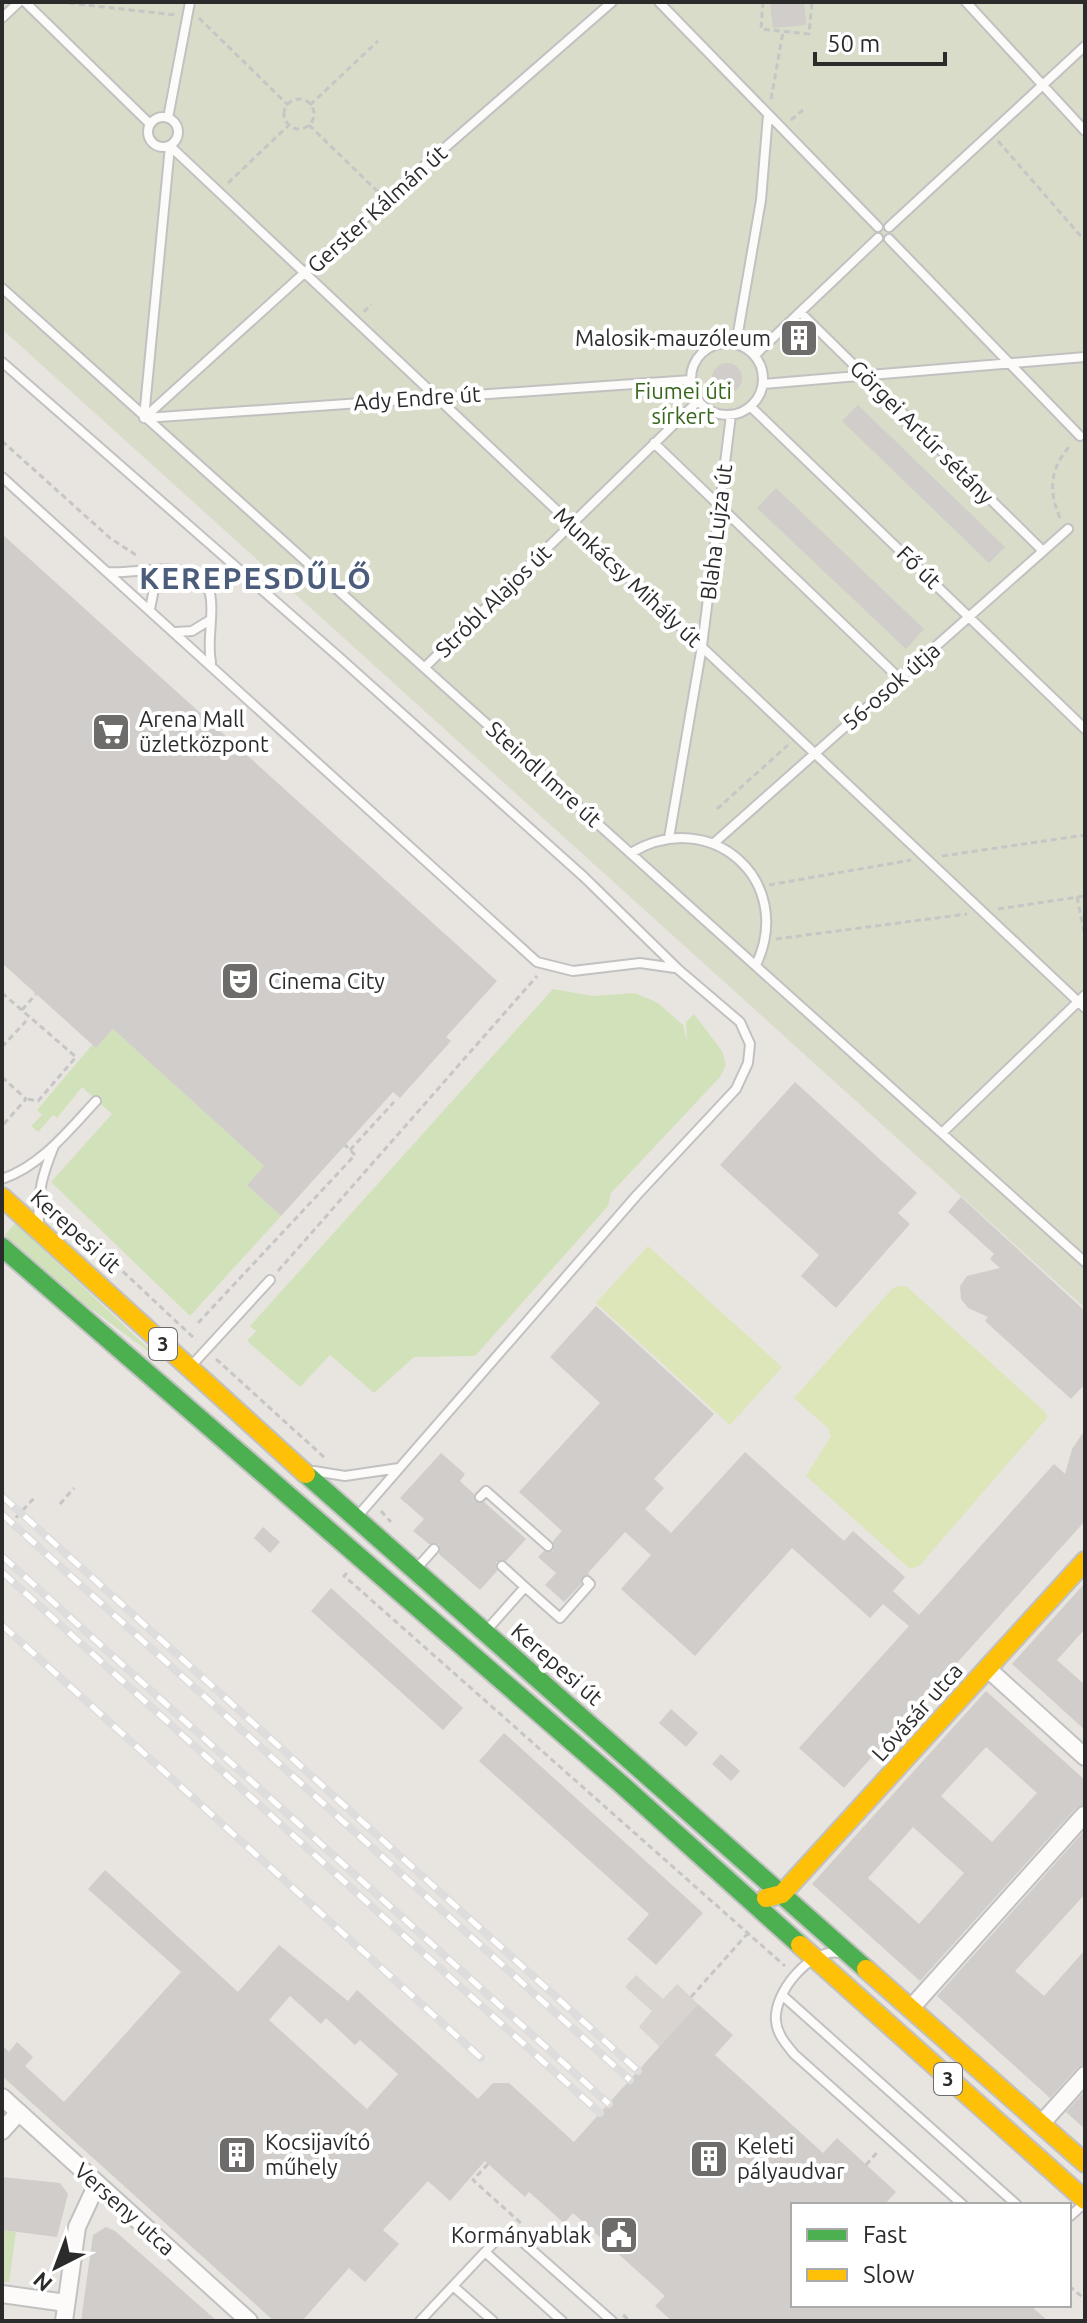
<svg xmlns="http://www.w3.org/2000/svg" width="1087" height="2323" font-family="Ubuntu,sans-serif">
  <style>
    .green { fill: #d1e2ba }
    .cemetery { fill: #d8dcc8 }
    .pitch { fill: #dce6b8 }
    .plaza { fill: #d9d4d0 }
    .building { fill: #d0cdca; fill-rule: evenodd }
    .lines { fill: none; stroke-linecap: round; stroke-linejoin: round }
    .lane-casing { stroke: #c2c1c2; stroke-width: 12 }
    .street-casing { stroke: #c2c1c2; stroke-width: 20 }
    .fast-casing { stroke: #c2c1c2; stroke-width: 22 }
    .slow-casing { stroke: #c2c1c2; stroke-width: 22 }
    .path { stroke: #c6c6c6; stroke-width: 3; stroke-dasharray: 6 4; stroke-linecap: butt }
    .lane { stroke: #fcfbfa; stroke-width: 8 }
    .street { stroke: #fcfbfa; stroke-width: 16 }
    .fast { stroke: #4caf50; stroke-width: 18 }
    .slow { stroke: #ffc107; stroke-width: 18 }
    .rail-casing { stroke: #deddde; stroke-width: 8 }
    .rail { stroke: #fff; stroke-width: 5; stroke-dasharray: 15; stroke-linecap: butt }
    .labels { text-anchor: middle; stroke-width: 8; stroke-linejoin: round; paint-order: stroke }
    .shield { fill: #fff; stroke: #6b6b6b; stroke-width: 2 }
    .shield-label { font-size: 20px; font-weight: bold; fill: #2b2b2b }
    .street-label { font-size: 22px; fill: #2b2b2b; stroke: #fff }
    .poi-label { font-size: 22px; fill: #2b2b2b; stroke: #fff; text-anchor: start }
    .park-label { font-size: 22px; fill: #37671c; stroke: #fff }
    .district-label { font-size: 30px; font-weight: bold; letter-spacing: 2px; fill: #4c5c7b; stroke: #fff }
  </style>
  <rect width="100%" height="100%" fill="#e8e4e0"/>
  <path class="green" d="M553,989l39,7 43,-3 23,10 25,22 4,17 -1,-20 8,-8 28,37 4,14 -6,12 -109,116 -3,13 -133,150 -61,1 -40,36 -44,-38 -30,32 -53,-46 9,-10 -6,-5z
    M113,1029l151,137 -17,19 34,31 -91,100 -139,-134 61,-68 -30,-27 -25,31 -4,-3 -15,17 -7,-6 11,-11 -5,-5 55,-65 4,3z
    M15,1223l149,140 -78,-58 -81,-70z
    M2,2230l14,2 -7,50h-7z"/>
  <path class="cemetery" d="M2,2h1083v1306l-1083,-979z"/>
  <path class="pitch" d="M648,1246l134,121 -52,58 -134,-122z
    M899,1286l8,1 139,126 1,5 -127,147 -10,4 -104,-93 25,-40 -3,-8 -34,-30 99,-110z"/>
  <path class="plaza" d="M636,1975l27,24 14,-15 21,20 -38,43 -21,-20 13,-16 -27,-24z"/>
  <path class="building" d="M770,2h34l2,23 -33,3z
    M788 337a11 11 0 1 1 22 0a11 11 0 1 1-22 0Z
    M712 378a15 15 0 1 1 30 0a15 15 0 1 1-30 0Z
    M858,405l147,142 -16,16 -147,-142z
    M776,488l148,141 -18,20 -149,-141z
    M2,534l495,447 -51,56 5,4 -51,57 -7,-6 -112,124 -34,-31 17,-19 -151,-137 -17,19 -94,-85z
    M795,1082l122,111 -19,20 12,11 -74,84 -35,-32 18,-21 -99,-90z
    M961,1197l124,114v73l-14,15 -86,-78 3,-4 -20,-9 -7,-9 -1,-13 7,-10 33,-8 -10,-9 4,-5 -46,-42z
    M596,1306l118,108 -60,65 10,9 -19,21 26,24 74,-81 99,89 9,-10 52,46 -12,14 26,24 135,-151 11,10 7,-25 13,-19v91l-241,267 -45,-40 110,-122 -26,-22 -13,14 -78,-70 -97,108 -74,-67 30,-34 -26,-23 -37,41 2,2 -8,2 -1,7 -17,18 -19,-17 11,-12 -18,-16 6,-6h9v-10l9,-10 -43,-39 81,-89 -50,-46z
    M441,1453l24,21 -5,7 14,13 1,7 9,1 42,37 -20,22 -10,1 1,9 -17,19 -41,-36v-10h-10l-16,-13 11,-12 -24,-21z
    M263,1527l17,15 -10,11 -16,-15z
    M1085,1583v46l-28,31 28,25v45l-73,-66z
    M331,1588l132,120 -20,22 -132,-119z
    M986,1691l99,89v24l-9,4 -156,173 -108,-97zM986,1747l51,46 -45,49 -51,-46zM913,1827l51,46 -45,51 -51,-46z
    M671,1709l27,24 -12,14 -27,-24z
    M504,1733l199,180 -47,52 -29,-26 22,-25 -170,-153z
    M721,1754l19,17 -9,10 -19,-17z
    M1085,1830v64l-70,77 29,25 41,-46v114l-8,4 -27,30 -113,-102z
    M105,1870l133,122 41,-47 69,56 9,-11 121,109 15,-16h16l65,59 124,-138 35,31 -18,20 108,98 14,-15 59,54 -12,13h-91v100h237l18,16h-376l-17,-15 10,-10 -92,-83 -9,10 -35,-31 -4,5 -40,-36 -35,40 -22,-20 -45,49 16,14 -34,38 -16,-14 -47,53h-28l-272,-245v-31l7,7 8,-10 16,15 -8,9 39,36 117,-130 -93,-83zM290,1996l31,28 5,-6 29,27 5,-5 38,34 -31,35 -98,-89z
    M1085,2091v38l-19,-17z
    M2,2177l58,6 8,11 -11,43 -55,-7z
    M106,2227l9,4 102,90h-136l12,-86z"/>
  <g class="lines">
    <defs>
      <path id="lane" d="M25,2l125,122
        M659,2l219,225
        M966,2l119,129
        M2,18l17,-16
        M148 132a15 15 0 1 1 30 0a15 15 0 1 1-30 0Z
        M168,118l22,-116
        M170,146l915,862
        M889,227l196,-181
        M889,239l191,197
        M2,288l1083,974
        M801,313l242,238
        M691 379a36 36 0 1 1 72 0a36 36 0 1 1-72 0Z
        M736,344l25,-144 7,-85
        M755,355l123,-117
        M2,362l338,296 244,219 95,93 61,52 10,22 -2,19 -12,26 -99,106 -281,323
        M763,384l322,-27
        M751,407l334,322
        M144,418l241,-218 227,-198
        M144,418l26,-272
        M145,418l546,-38
        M654,443l245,235
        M2,477l535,485 36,9 67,-8 35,5
        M108,572c30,3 99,-19 103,28 2,21 -4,41 0,62
        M150,609l5,-25 9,-14
        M176,632l16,-1 18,-11
        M425,667l273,-266
        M669,838l33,-192 29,-231
        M714,843l354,-314
        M631,853c80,-48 165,28 125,112
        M942,1133l143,-138
        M2,1179c39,-13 67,-49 94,-78
        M39,1222c-2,-29 4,-49 15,-76
        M192,1365l78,-85
        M314,1471l31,5 54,-8
        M480,1497l6,-6 62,55
        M416,1569l18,-20
        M525,1587l35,31 30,-34 -3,-3
        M485,1632l40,-45 -23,-21
        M839,1953c-29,-5 -66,40 -63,68 1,13 10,23 18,33l169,151
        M782,1995l235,210
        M1069,2217l16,-14
        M485,2252l77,69
        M453,2286l40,35
        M420,2321l81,-86 15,1 96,85"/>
      <path id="street" d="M988,1669l97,88
        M911,2008l173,-193
        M2,2097l247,224
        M1041,2124l44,-49
        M2,2131l17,-19
        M2,2294l64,9
        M64,2321l13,-94 20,-43"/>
      <path id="fast" d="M2,1247l619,537 179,161
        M306,1474l560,495"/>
      <path id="slow" d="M2,1197l304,277
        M766,1898l16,-4 303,-333
        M800,1945l285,255
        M866,1969l219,194"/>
    </defs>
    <use href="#lane" class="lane-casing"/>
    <use href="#street" class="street-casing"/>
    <use href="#fast" class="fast-casing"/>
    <use href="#slow" class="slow-casing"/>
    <path class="path" d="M59,2l117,13
      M763,2l-2,27 48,5 3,-32
      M199,18l89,87
      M771,99l12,-67
      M284 114a15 15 0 1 1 30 0a15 15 0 1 1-30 0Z
      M310,105l68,-64
      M791,120l12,-10
      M309,125l69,67
      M998,141l87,100
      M228,183l61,-58
      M364,312l7,-8
      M2,441l108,97 29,19
      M1060,518c-12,-28 -10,-51 11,-73
      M717,809l71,-64
      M942,856l143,-21
      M769,885l142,-25
      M1077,897l8,40
      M998,909l87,-13
      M776,939l191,-25
      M2,993l74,64 -38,44 -12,-2
      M22,1010l14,-16
      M2,1047l24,-26
      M2,1077l24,22 -24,27
      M350,1150l44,-48
      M50,1203l146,137
      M278,1271l259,-295
      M198,1323l157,-168 -10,-10
      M216,1359l110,100
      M60,1504l14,-16
      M381,1511l10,11
      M9,1525l27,-29
      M347,1573l-3,3 7,6 434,384
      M691,1997l57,-64
      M488,2164l-15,16 49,44
      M866,2165l13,-15
      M1069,2286l16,13
      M1064,2305l2,2
      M623,2315l7,6"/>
    <use href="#lane" class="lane"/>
    <use href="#street" class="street"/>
    <use href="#fast" class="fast"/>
    <use href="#slow" class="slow"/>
    <defs>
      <path id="rail" d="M2,1496l636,575
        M2,1514l628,566
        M2,1556l607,548
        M2,1572l598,541
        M2,1625l479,433"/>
    </defs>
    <use href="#rail" class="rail-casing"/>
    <use href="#rail" class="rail"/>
  </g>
  <defs>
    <symbol id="building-square" viewBox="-11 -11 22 22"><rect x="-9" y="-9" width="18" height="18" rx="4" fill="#6d6c6a" stroke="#fff"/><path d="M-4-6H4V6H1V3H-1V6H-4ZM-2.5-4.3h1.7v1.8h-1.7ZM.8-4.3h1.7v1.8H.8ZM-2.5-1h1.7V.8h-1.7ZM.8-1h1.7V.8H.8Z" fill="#fff"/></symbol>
    <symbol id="supermarket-square" viewBox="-11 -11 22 22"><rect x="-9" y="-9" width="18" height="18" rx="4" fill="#6d6c6a" stroke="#fff"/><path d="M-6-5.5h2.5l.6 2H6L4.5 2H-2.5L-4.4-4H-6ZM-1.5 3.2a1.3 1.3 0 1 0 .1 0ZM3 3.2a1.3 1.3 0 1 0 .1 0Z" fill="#fff"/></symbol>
    <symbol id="theatre-square" viewBox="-11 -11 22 22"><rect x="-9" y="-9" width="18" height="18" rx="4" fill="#6d6c6a" stroke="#fff"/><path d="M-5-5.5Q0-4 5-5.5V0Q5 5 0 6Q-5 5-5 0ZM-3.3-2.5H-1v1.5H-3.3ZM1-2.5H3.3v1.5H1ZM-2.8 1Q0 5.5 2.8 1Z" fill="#fff"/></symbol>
    <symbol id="civic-square" viewBox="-11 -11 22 22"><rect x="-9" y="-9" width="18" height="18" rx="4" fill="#6d6c6a" stroke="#fff"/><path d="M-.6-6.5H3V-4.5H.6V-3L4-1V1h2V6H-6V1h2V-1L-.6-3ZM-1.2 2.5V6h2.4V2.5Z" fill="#fff"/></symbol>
  </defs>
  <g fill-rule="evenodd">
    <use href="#building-square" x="777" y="316" width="44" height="44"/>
    <use href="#supermarket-square" x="89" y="710" width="44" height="44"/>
    <use href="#theatre-square" x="218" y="959" width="44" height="44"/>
    <use href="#building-square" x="215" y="2133" width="44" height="44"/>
    <use href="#building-square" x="687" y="2137" width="44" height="44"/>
    <use href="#civic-square" x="597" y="2213" width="44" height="44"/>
  </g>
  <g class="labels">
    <g class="shield">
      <rect x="149" y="1328" width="28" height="32" rx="6"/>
      <rect x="934" y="2063" width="28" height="32" rx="6"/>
    </g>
    <g class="shield-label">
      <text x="163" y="1351">3</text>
      <text x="948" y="2086">3</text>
    </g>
    <g class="street-label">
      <text transform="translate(377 209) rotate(-42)" y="8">Gerster Kálmán út</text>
      <text transform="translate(417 398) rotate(-4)" y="8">Ady Endre út</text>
      <text transform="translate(922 432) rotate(45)" y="8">Görgei Artúr sétány</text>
      <text transform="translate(716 532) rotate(-83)" y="8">Blaha Lujza út</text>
      <text transform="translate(919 567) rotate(44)" y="8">Fő út</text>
      <text transform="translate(628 577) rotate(43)" y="8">Munkácsy Mihály út</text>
      <text transform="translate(493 601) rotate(-44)" y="8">Stróbl Alajos út</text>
      <text transform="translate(891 686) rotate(-41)" y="8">56-osok útja</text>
      <text transform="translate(544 774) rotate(42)" y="8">Steindl Imre út</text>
      <text transform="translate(76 1231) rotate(42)" y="8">Kerepesi út</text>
      <text transform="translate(557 1664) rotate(41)" y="8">Kerepesi út</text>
      <text transform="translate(917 1712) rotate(-48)" y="8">Lóvásár utca</text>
      <text transform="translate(125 2209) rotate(42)" y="8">Verseny utca</text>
    </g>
    <g class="poi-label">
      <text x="771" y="346" text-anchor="end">Malosik-mauzóleum</text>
      <text x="139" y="727">Arena Mall<tspan x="139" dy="25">üzletközpont</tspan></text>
      <text x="268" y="989">Cinema City</text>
      <text x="265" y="2150">Kocsijavító<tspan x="265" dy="25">műhely</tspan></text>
      <text x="737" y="2154">Keleti<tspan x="737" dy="25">pályaudvar</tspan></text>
      <text x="591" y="2243" text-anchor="end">Kormányablak</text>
    </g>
    <g class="park-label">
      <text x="683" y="399">Fiumei úti<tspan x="683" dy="25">sírkert</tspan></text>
    </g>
    <g class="district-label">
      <text x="256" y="589">KEREPESDŰLŐ</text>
    </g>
  </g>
  <rect width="1087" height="2323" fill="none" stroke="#2b2b2b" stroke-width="8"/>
  <rect x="791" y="2203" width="280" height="104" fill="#ffffff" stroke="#aaaaaa" stroke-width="2"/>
  <rect x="807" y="2229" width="40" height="12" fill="#4caf50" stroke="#aaaaaa" stroke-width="2"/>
  <text x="863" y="2243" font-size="24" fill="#2b2b2b">Fast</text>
  <rect x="807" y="2269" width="40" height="12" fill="#ffc107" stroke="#aaaaaa" stroke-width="2"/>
  <text x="863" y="2283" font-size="24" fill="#2b2b2b">Slow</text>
  <g transform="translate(56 2267) rotate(222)" stroke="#ffffff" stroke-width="6" paint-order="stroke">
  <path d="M0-6L14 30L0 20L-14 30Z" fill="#2b2b2b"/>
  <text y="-12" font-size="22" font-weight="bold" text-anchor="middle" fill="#2b2b2b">N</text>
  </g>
  <path d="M815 52v12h130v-12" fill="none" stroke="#2b2b2b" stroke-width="4"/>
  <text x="827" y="52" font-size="24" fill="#2b2b2b" stroke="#ffffff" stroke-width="6" paint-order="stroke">50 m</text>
</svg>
